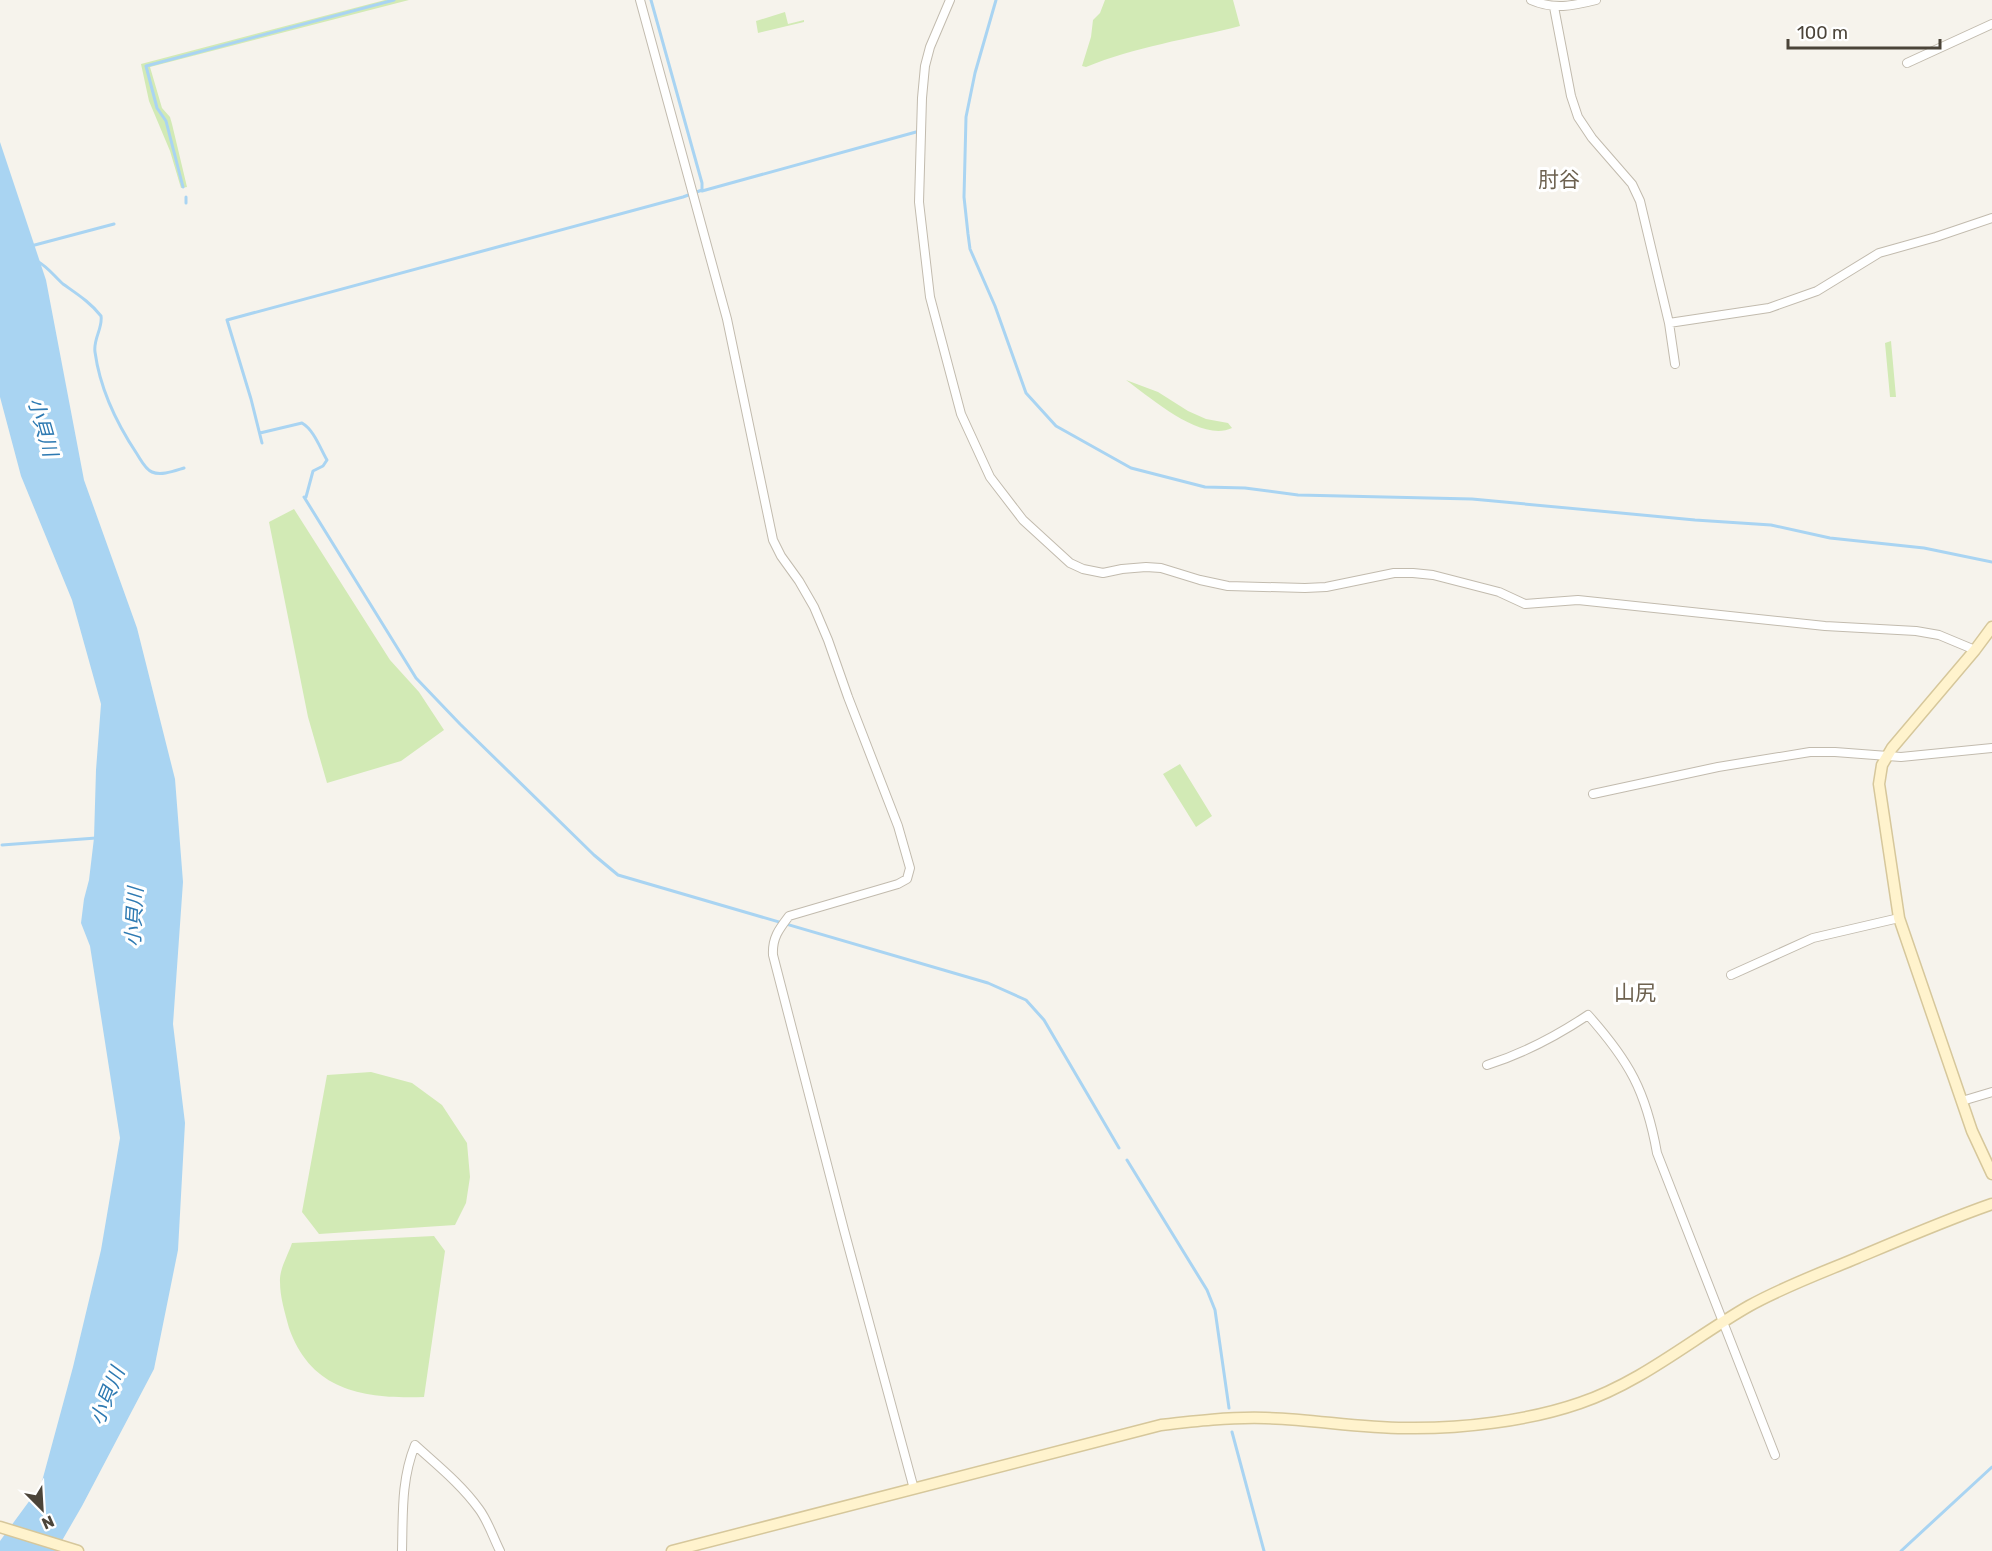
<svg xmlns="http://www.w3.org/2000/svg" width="1992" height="1551" font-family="Rubik,'Noto Sans JP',sans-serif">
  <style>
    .green { fill: #d2eab5 }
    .water { fill: #a9d4f2 }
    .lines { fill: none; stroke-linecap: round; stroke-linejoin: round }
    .stream { stroke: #a9d4f2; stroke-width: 3 }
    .street-casing { stroke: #c2bbae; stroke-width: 10 }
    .secondary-casing { stroke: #d6c79b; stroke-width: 13 }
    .street { stroke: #fff; stroke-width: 8 }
    .secondary { stroke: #fff3cd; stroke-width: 10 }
    .labels { text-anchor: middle; stroke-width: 6; stroke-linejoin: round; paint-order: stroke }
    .water-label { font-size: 20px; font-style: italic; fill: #2e7ab2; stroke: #fff }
    .quarter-label { font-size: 21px; fill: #6e6250; stroke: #fff }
  </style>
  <rect width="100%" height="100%" fill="#f6f3ec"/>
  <path class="green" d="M385,0h24l-259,67 12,41 8,9 2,7 15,63 -6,1 -11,-37 -21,-50 -8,-37z
    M1105,0h128l7,26c-51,13 -106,21 -154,41l-4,-1 9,-29 2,-17 7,-7z
    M785,12l3,12 16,-4v2l-46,11 -2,-12z
    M1891,341l5,56h-6l-5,-54z
    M1126,380l32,12 30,19 18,8 22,4 4,5c-31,15 -82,-31 -106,-48z
    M294,509l96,151 29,32 25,38 -43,31 -74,22 -19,-66 -39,-195z
    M1180,764l32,52 -16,11 -33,-53z
    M371,1072l41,11 30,22 25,38 3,34 -4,26 -11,22 -136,9 -17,-22 25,-137z
    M434,1236l11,15 -21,146c-60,2 -113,-6 -135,-69 -4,-15 -9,-31 -9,-46 -1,-12 8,-27 12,-39z"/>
  <path class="water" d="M0,142l46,138 38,200 53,148 38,151 8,103 -10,142 12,99 -7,127 -24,119 -72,137 -26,45h-56v-10l41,-56 32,-118 28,-117 19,-112 -30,-192 -9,-23 3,-24 5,-19 5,-42 2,-68 5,-66 -29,-104 -51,-124 -21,-79z"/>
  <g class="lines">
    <path class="stream" d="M996,0l-21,73 -9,44 -2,80 4,37 2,15 25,57 31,87 30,33 75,42 74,19 40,1 53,7 174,4 223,21 76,5 59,13 94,10 68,14
      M183,187l-17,-66 -9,-13 -11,-42 248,-66
      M702,191l214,-59
      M186,197v6
      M31,246l83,-22
      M37,261c11,6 17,15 26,23 14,10 27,18 38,32 2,12 -8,23 -6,36 5,37 22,72 42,102 4,6 8,15 15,18 9,4 22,-1 32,-4
      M260,433l42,-10c12,7 18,25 25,37l-4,6 -10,5 -7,26
      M262,443l-11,-44 -24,-79 456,-123 19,-7v-7l-51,-183
      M304,497l112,181 44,46 134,131 24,20 370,108 38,17 18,20 75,128
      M2,845l94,-7
      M1127,1160l80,130 8,20 14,98
      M1232,1432l32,119
      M1901,1551l91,-84"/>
    <defs>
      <path id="street" d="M640,0l87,319 46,221 8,16 18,25 15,26 14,33 20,57 50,129 12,42 -3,11 -9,5 -109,32c-10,13 -17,22 -16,39l71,275 70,259
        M950,0l-20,47 -5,19 -3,32 -3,104 11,95 31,117 29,63 33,43 47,43 13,6 20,4 19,-4 24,-2 15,1 39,12 28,6 77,2 21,-1 68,-14h19l20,2 66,17 26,12 53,-4 247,26 91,5 23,4 36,15
        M1531,0c23,10 41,6 65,0
        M1554,7l17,89 7,21 14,21 40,46 8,17 29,122 6,41
        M1907,63l85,-39
        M1669,323l100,-15 48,-17 62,-38 57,-16 56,-19
        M1593,794l125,-27 92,-15h25l66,5 91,-9
        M1731,975l82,-37 86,-20
        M1487,1065c38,-12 68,-28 101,-50 41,46 58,76 69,138l118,302
        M1962,1101l30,-9
        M402,1551c1,-37 -1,-71 13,-106 22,20 46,39 64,64 9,12 14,28 21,42"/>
      <path id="secondary" d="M1992,627l-17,23 -83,98 -10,17 -3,19 20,134 73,213 20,43
        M0,1527l78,24
        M672,1551l489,-126c34,-4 69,-8 104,-7 47,1 93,10 140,10 56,1 123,-7 175,-25 62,-21 113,-65 169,-97 34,-19 72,-33 108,-48 45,-19 89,-38 135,-54"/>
    </defs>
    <use href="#street" class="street-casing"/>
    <use href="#secondary" class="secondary-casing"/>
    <use href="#street" class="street"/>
    <use href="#secondary" class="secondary"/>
  </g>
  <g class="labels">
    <g class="water-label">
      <text transform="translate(43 427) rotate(74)" y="7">小貝川</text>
      <text transform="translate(134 917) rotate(-87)" y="7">小貝川</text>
      <text transform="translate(107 1396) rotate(-68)" y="7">小貝川</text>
    </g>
    <g class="quarter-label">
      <text x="1559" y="187">肘谷</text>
      <text x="1635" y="1000">山尻</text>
    </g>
  </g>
  <g transform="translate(42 1509) rotate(156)" stroke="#ffffff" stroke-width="4.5" paint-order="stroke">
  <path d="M0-4.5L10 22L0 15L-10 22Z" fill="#4b4439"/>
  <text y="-9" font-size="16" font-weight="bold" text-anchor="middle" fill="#4b4439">N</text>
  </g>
  <path d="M1788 39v9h152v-9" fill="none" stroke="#4b4439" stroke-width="3"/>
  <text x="1797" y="39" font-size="18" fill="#4b4439" stroke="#ffffff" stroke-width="4.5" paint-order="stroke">100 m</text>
</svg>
